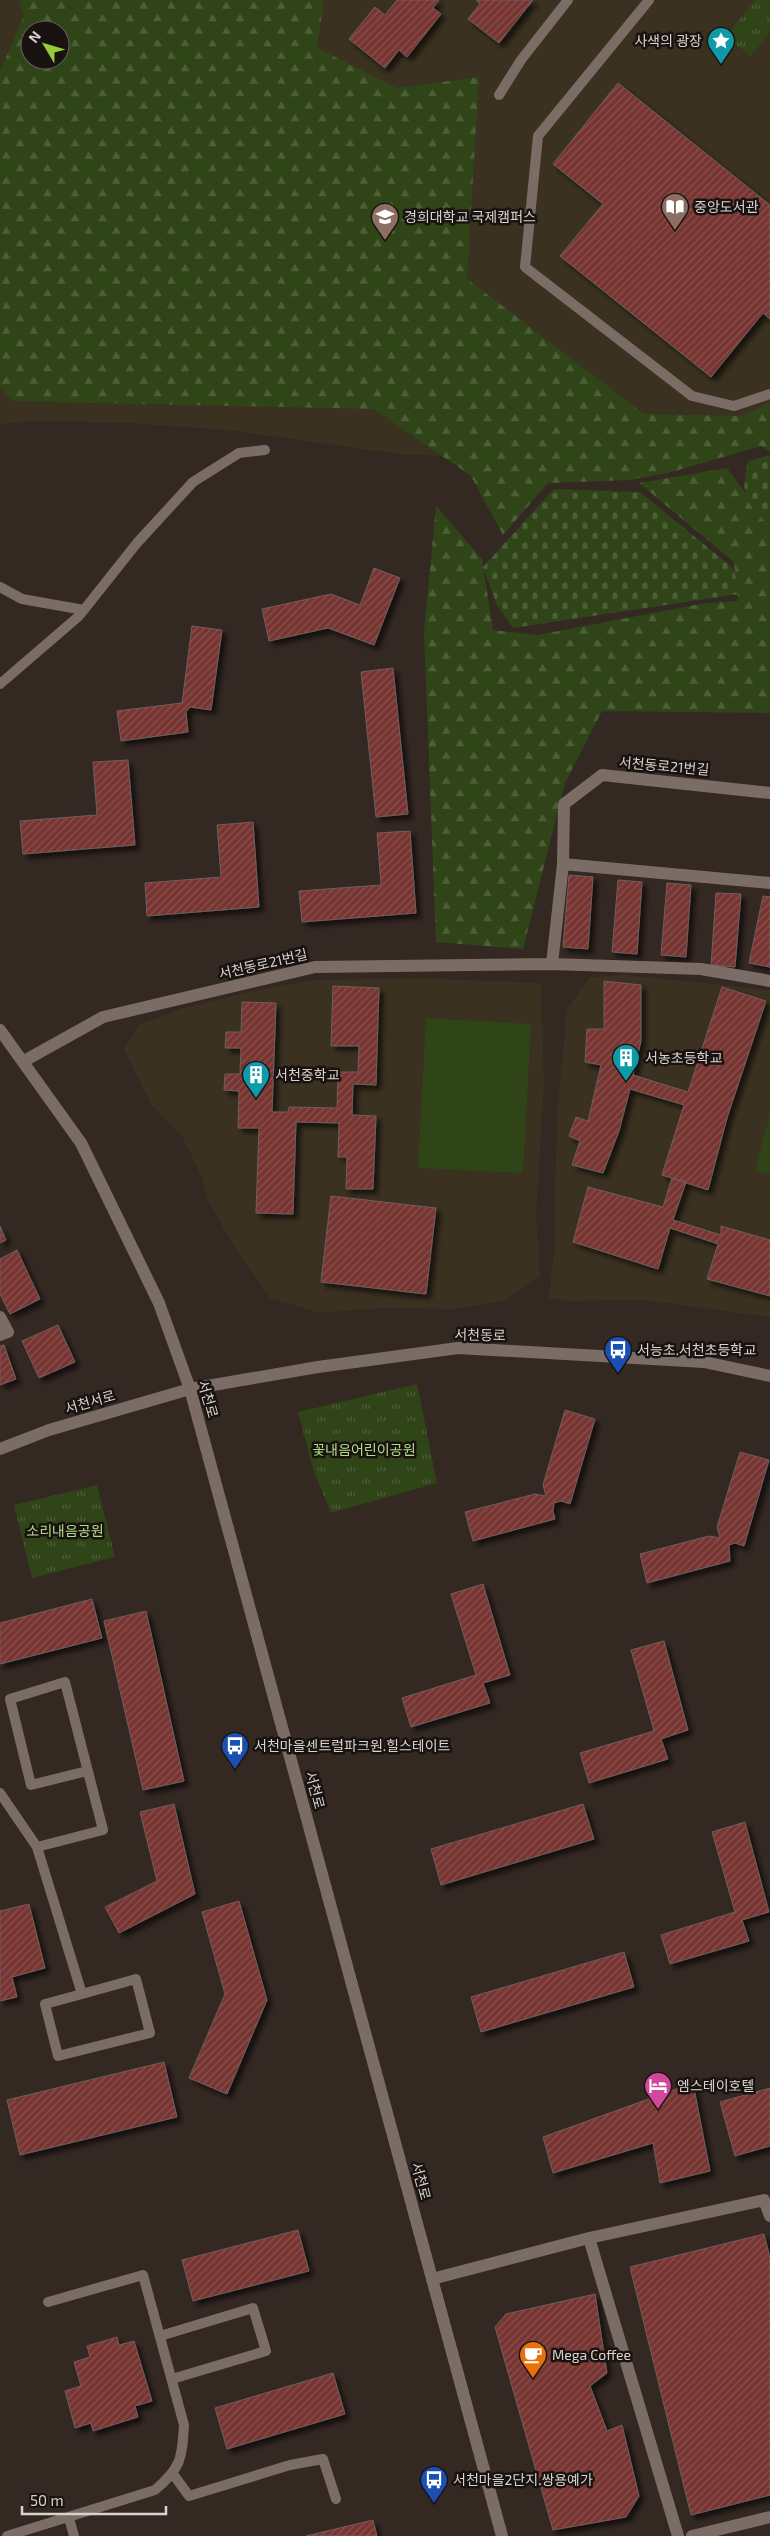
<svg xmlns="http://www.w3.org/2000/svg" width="770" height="2536" font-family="'Exo 2','Noto Sans KR',sans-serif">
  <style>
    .education { fill: #3b3121; fill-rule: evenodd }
    .grass { fill: url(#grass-tufts) }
    .forest { fill: url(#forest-firs); fill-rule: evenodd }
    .cemetery { fill: url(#cemetery-stones) }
    .pitch { fill: #2f4417 }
    .building { fill: url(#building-hatch); stroke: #6e5f5e; filter: url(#shadow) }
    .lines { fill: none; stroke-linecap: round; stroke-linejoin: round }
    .service { stroke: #7b6d66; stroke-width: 10 }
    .minor { stroke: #7b6d66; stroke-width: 12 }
    .tertiary { stroke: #7b6d66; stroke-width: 12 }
    .labels { text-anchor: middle; stroke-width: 5; stroke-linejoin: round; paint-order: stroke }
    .poi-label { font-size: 14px; fill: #dad2ce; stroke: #181210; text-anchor: start }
    .street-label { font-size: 14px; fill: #dad2ce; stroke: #181210 }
    .park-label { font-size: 14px; fill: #b1dd87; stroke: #181210 }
  </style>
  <defs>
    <pattern id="grass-tufts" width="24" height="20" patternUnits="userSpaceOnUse" patternTransform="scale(1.25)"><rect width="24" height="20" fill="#2f4417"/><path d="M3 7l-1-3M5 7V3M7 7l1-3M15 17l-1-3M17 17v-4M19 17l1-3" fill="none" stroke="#4d5e38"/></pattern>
    <pattern id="forest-firs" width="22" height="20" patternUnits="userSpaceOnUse" patternTransform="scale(1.25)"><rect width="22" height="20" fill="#2f4417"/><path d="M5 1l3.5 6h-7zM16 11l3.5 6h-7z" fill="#4d5e38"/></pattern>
    <pattern id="cemetery-stones" width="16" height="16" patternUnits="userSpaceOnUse" patternTransform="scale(1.25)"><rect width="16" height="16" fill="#2f4417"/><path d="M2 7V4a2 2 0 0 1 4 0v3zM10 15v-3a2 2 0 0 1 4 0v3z" fill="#4d5e38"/></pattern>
    <pattern id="building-hatch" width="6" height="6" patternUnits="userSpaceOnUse" patternTransform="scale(1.25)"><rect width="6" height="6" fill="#773532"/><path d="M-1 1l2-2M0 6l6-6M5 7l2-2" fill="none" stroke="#8a514e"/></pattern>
    <filter id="shadow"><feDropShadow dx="4.5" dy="4.5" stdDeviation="2.5" flood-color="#0009"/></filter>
  </defs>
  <rect width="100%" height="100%" fill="#342823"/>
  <path class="education" d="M0,0h770v437l-289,21 -82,-4 -172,-24 -99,-7 -94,-2 -34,3zM30,30h30v30h-30z
    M625,975l145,15v327l-126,-17 -78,1 -17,-3 6,-57v-54l3,-82 9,-96 23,-32z
    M413,978l128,5 3,102 -8,130 4,61 -36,25 -51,8 -71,-1 -62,5 -50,-15 -35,-50 -28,-49 -6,-24 -19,-39 -31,-32 -27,-55 15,-24 45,-17 74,-18 60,-10z"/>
  <path class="grass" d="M755,0h15v31l-19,25 -25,-19z
    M417,1384l20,99 -106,30 -17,-41 -16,-60z
    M97,1485l18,72 -83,21 -18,-73z"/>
  <path class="forest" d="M19,0h305l-7,48 80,40 82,-11 -12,202 177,135 98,2 28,-14v50l-9,-6 -93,27 -38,7 -82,3 -45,52 -32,-59 -97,-67 -361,-8 -13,-14v-315l24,-56zM30,30h30v30h-30z
    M727,468l43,58v187l-168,-2 -37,72 -42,166 -87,-7 -12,-311 12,-125 46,53 11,71 44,5 169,-32 32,-2 -4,-39 -95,-79z"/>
  <path class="cemetery" d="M770,455v72c-25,-27 -30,-28 -22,-66z
    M554,489l86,3 94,77 5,25 -226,34 -16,-23 -14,-38z"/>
  <path class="pitch" d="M426,1018l105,6 -8,149 -105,-5z
    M770,1114v60l-15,-3z"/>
  <path class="building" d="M397,0h42l-6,8 8,6 -34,43 -8,-7 -14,18 -36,-29 26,-32 10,8z
    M476,0h57l-34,43 -31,-24 12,-15z
    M618,83l152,122v114l-7,-6 -52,64 -151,-121 43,-52 -50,-40z
    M374,568l26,10 -26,67 -46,-17 -59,13 -7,-32 69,-15 29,11z
    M192,626l30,4 -11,80 -21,-3 -4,5 2,20 -67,9 -4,-30 65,-8z
    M393,668l15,146 -32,3 -15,-145z
    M128,760l7,85 -112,9 -3,-33 77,-6 -4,-53z
    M253,822l6,85 -112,9 -2,-33 76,-6 -4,-52z
    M410,831l6,82 -114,9 -3,-31 82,-6 -4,-52z
    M569,875l24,2 -5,72 -25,-2z
    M618,880l24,2 -5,72 -25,-2z
    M667,883l24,2 -5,72 -25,-2z
    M716,893l25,1 -6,73 -24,-2z
    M763,896l7,1v70l-21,-4z
    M604,981l37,4v56l-8,34 55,17 34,-105 44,14 -39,117 -19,72 -46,-15 22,-70 -54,-16 -11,42 -16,42 -31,-8 8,-24 -11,-5 7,-19 12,4 13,-56 -16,-3 2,-33h17z
    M333,986l46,2 -3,97 -23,-1 -1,31 24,1 -3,73h-27l1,-32h-9l1,-34 -43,-1 -3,92 -37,-1 3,-85h-21l1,-37 -15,-1 1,-16h15l1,-26h-16l1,-16h15l1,-30 34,1 -4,109h16l1,-5 48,1 1,-36h20l1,-26h-28z
    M672,1178l14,4 -13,38 48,15v-9l49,14v56l-63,-17 11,-35 -48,-16 -12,41 -85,-27 15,-55 75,20z
    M331,1196l105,12 -10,86 -105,-12z
    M0,1226l6,14 -6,3z
    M17,1250l23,49 -30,15 -10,-20v-35z
    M58,1325l17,37 -36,16 -17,-37z
    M4,1345l12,34 -16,6v-39z
    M565,1410l30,9 -25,85 -9,-3 -7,2 -1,8 2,8 -82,22 -8,-29 70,-18 11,2 -3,-11z
    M740,1452l29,8 -25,86 -9,-3 -6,2 1,16 -83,22 -7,-29 69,-18 11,2 -3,-11z
    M483,1584l27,91 -27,8 7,20 -79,24 -9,-29 74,-23 -25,-81z
    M92,1599l10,39 -102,26v-41z
    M146,1611l38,170 -41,9 -39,-169z
    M664,1641l24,89 -27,9 7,20 -79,24 -9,-30 74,-22 -23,-81z
    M174,1804l21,90 -76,39 -14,-26 52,-26 -17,-69z
    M583,1804l11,35 -153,46 -10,-36z
    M745,1822l24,90 -27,8 7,21 -79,23 -9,-29 74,-23 -23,-80z
    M239,1901l28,99 -40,94 -38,-16 36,-84 -23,-82z
    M29,1904l16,64 -33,9 5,20 -17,4v-90z
    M624,1952l10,35 -153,45 -10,-35z
    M164,2062l13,55 -157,38 -13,-55z
    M693,2083l17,88 -50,12 -7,-40 -100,30 -10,-36z
    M770,2088v58l-35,10 -15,-54z
    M298,2230l11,41 -116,30 -11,-41z
    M764,2234l6,24v237l-79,20 -61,-248z
    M595,2294l12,79 -17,13 17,45 15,-6 17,71 -13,21 -73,13 -58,-203 11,-13z
    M117,2337l2,8 15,-4 18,60 -17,5 3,11 -45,14 -2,-8 -16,5 -10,-37 16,-5 -7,-24 16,-5 -3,-11z
    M333,2373l12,41 -118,35 -12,-41z
    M373,2520l4,16h-71z"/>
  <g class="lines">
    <path class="service" d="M649,0l-111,136 -13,131 167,129 42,10 36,-12
      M499,95l22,-35 47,-60
      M0,587l22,12 62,11
      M0,684l79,-68 58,-73 56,-61 46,-29 26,-3
      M0,1793l37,54 45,147 -37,10 13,52 92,-23 -14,-54 -54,15
      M37,1847l66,-17 -38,-148 -55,17 21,86 56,-14
      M160,2336l93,-28 13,43 -94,28
      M173,2474l16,22 101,-31 33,-6 13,40
      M69,2518l5,18
      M7,2536l148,-46c26,-22 27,-31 29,-65l-41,-150 -95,27"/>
    <path class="minor" d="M563,864l207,19
      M552,964l11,-100 1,-60 38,-29 168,18
      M24,1061l79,-44 212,-50 237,-3 149,5 69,12
      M0,1317l8,15 -8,3
      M432,2279l157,-41
      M678,2536l-89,-298 175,-38 6,16
      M692,2536l78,-19"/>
    <path class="tertiary" d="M0,1030l81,113 78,160 31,86 312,1147
      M0,1449l49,-19 141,-41 128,-22 140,-19 246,14 66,14"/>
  </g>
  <defs>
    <symbol id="sight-pin" viewBox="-11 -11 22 30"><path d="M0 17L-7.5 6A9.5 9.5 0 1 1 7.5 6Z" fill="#0f9aa8" stroke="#181210"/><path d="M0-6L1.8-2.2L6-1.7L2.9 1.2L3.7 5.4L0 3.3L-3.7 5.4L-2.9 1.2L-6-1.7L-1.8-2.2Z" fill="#fff"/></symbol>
    <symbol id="library-pin" viewBox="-11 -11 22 30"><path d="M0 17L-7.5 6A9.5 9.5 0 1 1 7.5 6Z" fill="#8d6e63" stroke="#181210"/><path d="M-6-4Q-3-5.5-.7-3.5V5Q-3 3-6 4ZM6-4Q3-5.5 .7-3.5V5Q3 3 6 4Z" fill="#fff"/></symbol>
    <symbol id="university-pin" viewBox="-11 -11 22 30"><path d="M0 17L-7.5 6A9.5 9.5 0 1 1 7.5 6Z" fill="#8d6e63" stroke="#181210"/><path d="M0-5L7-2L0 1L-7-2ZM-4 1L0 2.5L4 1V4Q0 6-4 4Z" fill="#fff"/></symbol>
    <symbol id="building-pin" viewBox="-11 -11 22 30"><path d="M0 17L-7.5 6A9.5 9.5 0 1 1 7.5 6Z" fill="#0f9aa8" stroke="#181210"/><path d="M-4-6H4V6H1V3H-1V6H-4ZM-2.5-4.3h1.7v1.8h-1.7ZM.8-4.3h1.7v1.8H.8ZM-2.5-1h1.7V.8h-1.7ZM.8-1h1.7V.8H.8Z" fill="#fff"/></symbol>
    <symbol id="bus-pin" viewBox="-11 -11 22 30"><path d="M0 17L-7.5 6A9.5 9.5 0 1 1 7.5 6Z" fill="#1a4fb4" stroke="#181210"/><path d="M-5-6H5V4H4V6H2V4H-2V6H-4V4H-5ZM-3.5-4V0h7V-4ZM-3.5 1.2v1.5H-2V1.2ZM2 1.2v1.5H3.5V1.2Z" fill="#fff"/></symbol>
    <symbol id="hotel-pin" viewBox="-11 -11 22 30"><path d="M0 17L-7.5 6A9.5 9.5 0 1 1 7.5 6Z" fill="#d1479c" stroke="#181210"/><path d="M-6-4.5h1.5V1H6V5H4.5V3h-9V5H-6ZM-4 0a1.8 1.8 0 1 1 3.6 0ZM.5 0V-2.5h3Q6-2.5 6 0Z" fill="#fff"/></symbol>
    <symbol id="cafe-pin" viewBox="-11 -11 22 30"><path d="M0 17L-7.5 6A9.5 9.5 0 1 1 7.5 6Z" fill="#e8710a" stroke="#181210"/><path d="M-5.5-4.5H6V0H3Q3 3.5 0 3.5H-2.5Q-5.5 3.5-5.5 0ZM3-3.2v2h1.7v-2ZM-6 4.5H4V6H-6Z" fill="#fff"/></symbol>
  </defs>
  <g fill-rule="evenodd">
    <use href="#sight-pin" x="705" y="25" width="32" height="43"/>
    <use href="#library-pin" x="659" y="191" width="32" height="43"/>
    <use href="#university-pin" x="369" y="201" width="32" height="43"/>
    <use href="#building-pin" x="610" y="1042" width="32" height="43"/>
    <use href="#building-pin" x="240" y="1059" width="32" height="43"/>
    <use href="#bus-pin" x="602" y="1334" width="32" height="43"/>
    <use href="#bus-pin" x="219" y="1730" width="32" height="43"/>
    <use href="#hotel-pin" x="642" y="2070" width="32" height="43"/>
    <use href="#cafe-pin" x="517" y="2339" width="32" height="43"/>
    <use href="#bus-pin" x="418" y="2464" width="32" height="43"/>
  </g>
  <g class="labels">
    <g class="poi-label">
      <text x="702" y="46" text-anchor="end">사색의 광장</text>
      <text x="694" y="212">중앙도서관</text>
      <text x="404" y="222">경희대학교 국제캠퍼스</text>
      <text x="645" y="1063">서농초등학교</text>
      <text x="275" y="1080">서천중학교</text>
      <text x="637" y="1355">서능초.서천초등학교</text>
      <text x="254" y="1751">서천마을센트럴파크원.힐스테이트</text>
      <text x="677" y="2091">엠스테이호텔</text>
      <text x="552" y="2360">Mega Coffee</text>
      <text x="453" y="2485">서천마을2단지.쌍용예가</text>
    </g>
    <g class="street-label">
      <text transform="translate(664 766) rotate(5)" y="5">서천동로21번길</text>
      <text transform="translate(263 964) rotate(-13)" y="5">서천동로21번길</text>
      <text transform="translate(480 1335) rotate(1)" y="5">서천동로</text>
      <text transform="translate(208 1399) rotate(74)" y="5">서천로</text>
      <text transform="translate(90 1402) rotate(-16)" y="5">서천서로</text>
      <text transform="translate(315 1790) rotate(75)" y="5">서천로</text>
      <text transform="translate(421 2181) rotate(75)" y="5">서천로</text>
    </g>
    <g class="park-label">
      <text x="364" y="1455">꽃내음어린이공원</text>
      <text x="65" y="1536">소리내음공원</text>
    </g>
  </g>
  <g transform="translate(45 45) rotate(308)"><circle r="24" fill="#181210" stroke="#665f5c"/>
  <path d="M0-4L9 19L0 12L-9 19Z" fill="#98cb37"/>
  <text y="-8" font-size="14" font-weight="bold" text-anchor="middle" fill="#dad2ce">N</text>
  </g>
  <path d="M22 2506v8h144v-8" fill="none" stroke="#dad2ce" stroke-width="2.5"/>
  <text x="30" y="2506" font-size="15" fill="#dad2ce" stroke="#181210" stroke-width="4" paint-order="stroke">50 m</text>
</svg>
